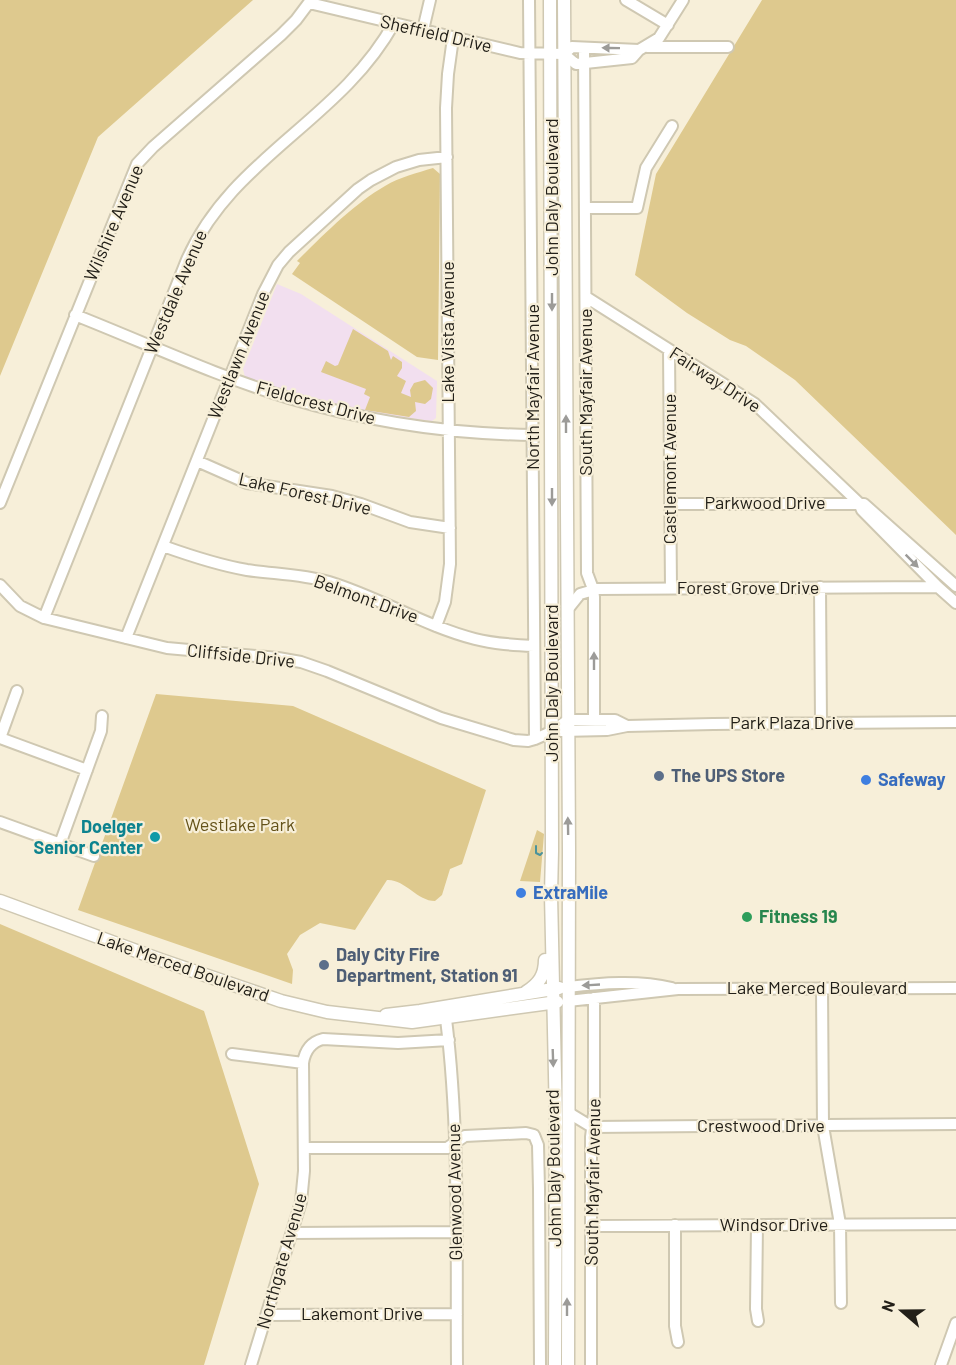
<svg xmlns="http://www.w3.org/2000/svg" width="956" height="1365" font-family="Barlow,sans-serif">
  <style>
    .education { fill: #f2dfef }
    .green { fill: #dec98e }
    .lines { fill: none; stroke-linecap: round; stroke-linejoin: round }
    .stream { stroke: #4a939c; stroke-width: 2 }
    .minor-casing { stroke: #cfc8b2; stroke-width: 14 }
    .major-casing { stroke: #cfc8b2; stroke-width: 15 }
    .minor { stroke: #fff; stroke-width: 10 }
    .major { stroke: #fff; stroke-width: 12 }
    .oneway { fill: #9c9b98 }
    .service-dot { fill: #5c6f8a; stroke: #f7efd9; stroke-width: 2 }
    .shop-dot { fill: #3f7fe0; stroke: #f7efd9; stroke-width: 2 }
    .culture-dot { fill: #0f9aa8; stroke: #f7efd9; stroke-width: 2 }
    .leisure-dot { fill: #2e9e5b; stroke: #f7efd9; stroke-width: 2 }
    .labels { text-anchor: middle; stroke-width: 4.5; stroke-linejoin: round; paint-order: stroke }
    .street-label { font-size: 18px; fill: #232019; stroke: #f7efd9 }
    .service-label { font-size: 18px; font-weight: bold; fill: #4e5e75; stroke: #f7efd9; text-anchor: start }
    .shop-label { font-size: 18px; font-weight: bold; fill: #366cbe; stroke: #f7efd9; text-anchor: start }
    .park-label { font-size: 18px; fill: #645219; stroke: #f7efd9 }
    .culture-label { font-size: 18px; font-weight: bold; fill: #0d838f; stroke: #f7efd9; text-anchor: end }
    .leisure-label { font-size: 18px; font-weight: bold; fill: #27864d; stroke: #f7efd9; text-anchor: start }
  </style>
  <rect width="100%" height="100%" fill="#f7efd9"/>
  <path class="education" d="M277,284l24,10 136,87 -1,37 -4,3 -68,-9 -57,-14 -62,-21 -2,-8z"/>
  <path class="green" d="M0,0h253l-155,137 -98,239z
    M762,0h194v535l-161,-155 -49,-34 -16,-6 -43,-27 -52,-38 21,-101z
    M433,168l7,6 -2,186 -21,-3 -125,-83 8,-11 -3,-2c25,-25 58,-58 88,-75 15,-9 32,-13 48,-18z
    M353,329l35,22 3,9 2,-4 9,6v6l-5,8 9,5 -5,12 10,4 -1,-7 4,-7 11,-3 8,8 -2,11 -6,5 -10,-2 1,9 -7,6 -44,-7 5,-13 -6,-3 2,-5 -45,-17 5,-11 9,5 3,-1z
    M156,694l137,12 193,84 -24,74 -12,5 -8,26 -7,6c-18,0 -30,-22 -48,-21l-32,50 -35,-7 -20,12 -13,19 6,16 -1,14 -214,-74z
    M537,830l7,4 -4,48 -20,-1z
    M0,924l204,87 55,173 -55,181h-204z"/>
  <g class="lines">
    <path class="stream" d="M536,846v7l4,2 2,-2"/>
    <defs>
      <path id="minor" d="M529,0l6,739
        M626,0l42,25
        M309,3l211,50 44,1
        M423,30l7,-30
        M647,47h81
        M584,48l3,525 6,16 1,8v123
        M564,54l12,10 56,-6 7,-8 20,-12 24,-38
        M564,54l8,-7 67,3
        M586,208h51l9,-40 26,-42
        M586,297l169,107 104,99 3,7 76,77 18,16
        M75,315c71,28 141,61 214,83 80,24 161,36 244,37
        M669,350l2,238
        M197,461l50,22 85,13 29,8 49,18 40,6
        M0,503l137,-339 16,-17 128,-112 15,-15 15,-20
        M670,504h194l92,82
        M163,546c28,10 55,19 84,24 27,4 55,4 82,12 50,15 95,44 146,57 19,5 39,6 59,7
        M0,585l20,21 24,12 123,30 111,10 23,4 26,9 114,47 73,22 14,1 7,-2 16,-7 17,-12h47l12,6
        M820,587l1,136
        M568,609l12,-15 17,-5 341,-2
        M44,618l142,-356c44,-104 154,-141 208,-239
        M436,626l9,-24 5,-38 -4,-456 2,-34 5,-36
        M126,638l137,-344 15,-29 11,-13 69,-63 13,-9 25,-13 23,-7 28,-3
        M561,731l46,-1 20,-4 86,-2 243,-2
        M0,738l87,32
        M0,738l17,-47
        M0,822l94,34
        M60,844l41,-113 1,-15
        M568,987c33,-4 71,-7 104,1
        M822,988l1,138 17,98 1,79
        M568,1001l110,-12 278,-1
        M446,1019c14,114 10,231 11,346
        M232,1054l71,9
        M569,1113l23,14 364,-3
        M304,1148h143l18,-12 61,-3 8,2 4,10 1,44 1,176
        M675,1225v101l3,16
        M757,1225l-1,84 2,12
        M591,1226l365,-2
        M292,1233l165,-1
        M267,1315l190,-1
        M251,1365l50,-163 3,-31 -1,-108c2,-13 8,-21 20,-24l75,4 51,-3
        M591,1365v-228l3,-23v-116
        M941,1365l15,-42"/>
      <path id="major" d="M550,0l2,851 -1,44 5,225 -1,245
        M564,0l5,851 -1,514
        M0,901l161,59 120,41 46,11 85,10 145,-20
        M526,992c13,-8 19,-17 19,-32
        M386,1015l34,-4 139,-23"/>
    </defs>
    <use href="#minor" class="minor-casing"/>
    <use href="#major" class="major-casing"/>
    <use href="#minor" class="minor"/>
    <use href="#major" class="major"/>
  </g>
  <defs><path id="oneway-solid" d="M-6-.8H1V-3.2L6.5 0L1 3.2V.8H-6Z" transform="scale(1.5)"/></defs>
  <g class="oneway">
    <use href="#oneway-solid" transform="translate(611 48) rotate(-179)"/>
    <use href="#oneway-solid" transform="translate(552 302) rotate(90)"/>
    <use href="#oneway-solid" transform="translate(566 424) rotate(-90)"/>
    <use href="#oneway-solid" transform="translate(552 497) rotate(90)"/>
    <use href="#oneway-solid" transform="translate(912 561) rotate(45)"/>
    <use href="#oneway-solid" transform="translate(594 661) rotate(-90)"/>
    <use href="#oneway-solid" transform="translate(568 826) rotate(-91)"/>
    <use href="#oneway-solid" transform="translate(591 985) rotate(177)"/>
    <use href="#oneway-solid" transform="translate(553 1058) rotate(88)"/>
    <use href="#oneway-solid" transform="translate(567 1307) rotate(-90)"/>
  </g>
  <g class="service-dot">
    <circle cx="659" cy="776" r="6"/>
    <circle cx="324" cy="965" r="6"/>
  </g>
  <g class="shop-dot">
    <circle cx="866" cy="780" r="6"/>
    <circle cx="521" cy="893" r="6"/>
  </g>
  <circle class="culture-dot" cx="155" cy="837" r="6"/>
  <circle class="leisure-dot" cx="747" cy="917" r="6"/>
  <g class="labels">
    <g class="street-label">
      <text transform="translate(436 34) rotate(13)" y="6">Sheffield Drive</text>
      <text transform="translate(552 197) rotate(-90)" y="6">John Daly Boulevard</text>
      <text transform="translate(114 223) rotate(-67)" y="6">Wilshire Avenue</text>
      <text transform="translate(176 292) rotate(-67)" y="6">Westdale Avenue</text>
      <text transform="translate(448 332) rotate(-90)" y="6">Lake Vista Avenue</text>
      <text transform="translate(239 355) rotate(-68)" y="6">Westlawn Avenue</text>
      <text transform="translate(715 380) rotate(33)" y="6">Fairway Drive</text>
      <text transform="translate(533 387) rotate(-90)" y="6">North Mayfair Avenue</text>
      <text transform="translate(586 392) rotate(-90)" y="6">South Mayfair Avenue</text>
      <text transform="translate(316 403) rotate(15)" y="6">Fieldcrest Drive</text>
      <text transform="translate(670 469) rotate(-90)" y="6">Castlemont Avenue</text>
      <text transform="translate(305 494) rotate(13)" y="6">Lake Forest Drive</text>
      <text x="765" y="509">Parkwood Drive</text>
      <text x="748" y="594">Forest Grove Drive</text>
      <text transform="translate(366 599) rotate(20)" y="6">Belmont Drive</text>
      <text transform="translate(241 656) rotate(6)" y="6">Cliffside Drive</text>
      <text transform="translate(552 683) rotate(-90)" y="6">John Daly Boulevard</text>
      <text x="792" y="729">Park Plaza Drive</text>
      <text transform="translate(183 967) rotate(19)" y="6">Lake Merced Boulevard</text>
      <text x="817" y="994">Lake Merced Boulevard</text>
      <text x="761" y="1132">Crestwood Drive</text>
      <text transform="translate(554 1168) rotate(-91)" y="6">John Daly Boulevard</text>
      <text transform="translate(593 1182) rotate(-89)" y="6">South Mayfair Avenue</text>
      <text transform="translate(455 1192) rotate(-91)" y="6">Glenwood Avenue</text>
      <text x="774" y="1231">Windsor Drive</text>
      <text transform="translate(282 1261) rotate(-74)" y="6">Northgate Avenue</text>
      <text x="362" y="1320">Lakemont Drive</text>
    </g>
    <g class="service-label">
      <text x="671" y="782">The UPS Store</text>
      <text x="336" y="961">Daly City Fire<tspan x="336" dy="21">Department, Station 91</tspan></text>
    </g>
    <g class="shop-label">
      <text x="878" y="786">Safeway</text>
      <text x="533" y="899">ExtraMile</text>
    </g>
    <g class="park-label">
      <text x="240" y="831">Westlake Park</text>
    </g>
    <g class="culture-label">
      <text x="143" y="833">Doelger<tspan x="143" dy="21">Senior Center</tspan></text>
    </g>
    <g class="leisure-label">
      <text x="759" y="923">Fitness 19</text>
    </g>
  </g>
  <g transform="translate(902 1311) rotate(290)" stroke="#f7efd9" stroke-width="4.5" paint-order="stroke">
  <path d="M0-4.5L10 22L0 15L-10 22Z" fill="#232019"/>
  <text y="-9" font-size="16" font-weight="bold" text-anchor="middle" fill="#232019">N</text>
  </g>
</svg>
